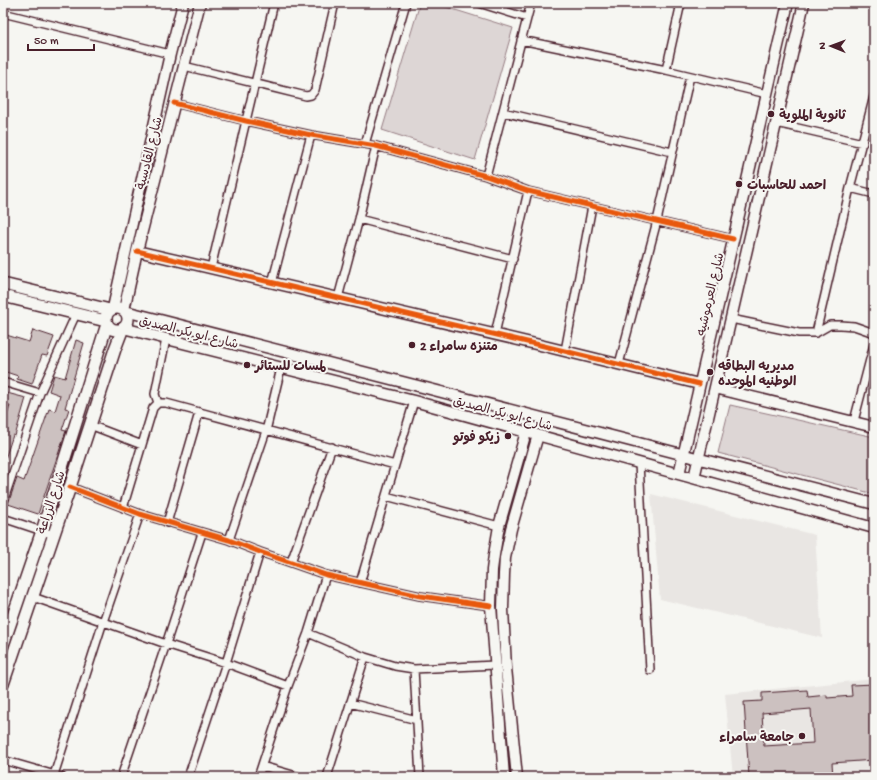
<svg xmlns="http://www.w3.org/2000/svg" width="877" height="780" font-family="'Gochi Hand','Playpen Sans Arabic',sans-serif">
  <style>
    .built { fill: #e9e6e3 }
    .green { fill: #ddd6d5; stroke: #947a80 }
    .building { fill: #ccc1c0; stroke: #4a1f2b; fill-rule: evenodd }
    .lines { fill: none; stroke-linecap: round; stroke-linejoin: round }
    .street-casing { stroke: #4a1f2b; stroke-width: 10 }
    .secondary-casing { stroke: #4a1f2b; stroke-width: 13 }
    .primary-casing { stroke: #4a1f2b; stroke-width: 14 }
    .street { stroke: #f6f6f2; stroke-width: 7 }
    .secondary { stroke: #f6f6f2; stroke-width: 10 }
    .primary { stroke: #f6f6f2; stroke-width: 11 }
    .cycleway-casing { stroke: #f6f6f2; stroke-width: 8 }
    .cycleway { stroke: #e8590c; stroke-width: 5 }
    .poi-dot { fill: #4a1f2b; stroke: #f6f6f2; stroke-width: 1.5 }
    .labels { text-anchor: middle; stroke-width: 4; stroke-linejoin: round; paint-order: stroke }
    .poi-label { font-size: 13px; font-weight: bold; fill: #4a1f2b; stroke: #f6f6f2; text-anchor: start }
    .street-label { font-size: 13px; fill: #4a1f2b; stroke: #f6f6f2 }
  </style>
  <rect width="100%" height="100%" fill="#f6f6f2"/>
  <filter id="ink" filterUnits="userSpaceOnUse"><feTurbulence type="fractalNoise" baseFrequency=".025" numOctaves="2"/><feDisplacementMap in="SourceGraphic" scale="8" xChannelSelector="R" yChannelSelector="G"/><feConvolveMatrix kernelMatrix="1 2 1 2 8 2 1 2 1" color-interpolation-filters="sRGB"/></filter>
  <g filter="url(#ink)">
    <path class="built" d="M651,494l164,41 7,103 -162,-39z
      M874,679v98h-141l-8,-83z"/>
    <path class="green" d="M420,3h13l80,25 -38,132 -93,-30z
      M730,405l144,32v57l-156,-41z"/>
    <path class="building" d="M33,330l21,7 -7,19 -5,-1 -10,29 -15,-5 1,-3 -15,-5v-37l26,8z
      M76,340l8,3 -19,65 4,1 -7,21 4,1 -28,83 -30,-10 9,-26 7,3 25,-72 6,2 5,-16 -11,-4 5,-16 11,3z
      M7,393l19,5 -11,38 -2,-1 -9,27h-1v-34l7,-22 -6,-1z
      M874,684v76l-42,3 1,14h-84l-5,-75 18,-1v-8l45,-3 1,7 19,-2v3l25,-2 -1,-11zM811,709l2,34 -49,3 -2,-33z"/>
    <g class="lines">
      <defs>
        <path id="street" d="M479,3l48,15
          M672,3l9,2
          M3,13l167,41
          M521,40l145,30 101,24
          M184,66l122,30 5,-1 4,-5 20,-87
          M666,70l15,-67
          M174,103l72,18 65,14 65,11 110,30 42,15 205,48
          M503,112l169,40
          M776,123l87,20
          M365,144l41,-141
          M486,176l45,-173
          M850,188l24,6
          M359,219l154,40
          M211,268l63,-265
          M272,283l39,-148
          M338,298l21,-79 17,-73
          M731,319l68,14h17l14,-8h11l13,1 20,7
          M816,333l34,-145 24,-92
          M495,334l33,-143
          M565,351l27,-145
          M619,364l38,-143 33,-145
          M3,382l37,11
          M158,403l-3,-9 11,-55
          M854,421l20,-77
          M90,425l52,20
          M639,463l11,207
          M70,487l70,27 89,26 31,12 66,23 94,21 71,10
          M386,496l113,30
          M3,502l37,-109 36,-79
          M123,508l30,-100 5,-5h8l229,62
          M3,518l51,17
          M167,523l32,-110
          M229,540l37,-109 15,-63
          M291,562l41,-115
          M360,583l54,-182
          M33,597l133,47 60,19 62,23
          M308,633l57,24 30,9 19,3 81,-4
          M414,669l6,108
          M350,703l67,17
          M3,760l59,17
          M262,766l38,11
          M54,775l49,-153 37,-108
          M121,777l45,-133 36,-111
          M188,777l38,-114 34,-111
          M258,777l30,-91 20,-53 18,-58
          M327,777l38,-120"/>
        <path id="secondary" d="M137,251l407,95 155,38
          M113,308l57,-254 13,-51
          M124,310l13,-59 63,-248
          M125,311l301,77 448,116
          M123,328l291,73 460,127
          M715,388l159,39
          M679,474l109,-471
          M694,478l110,-475
          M504,777l-13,-171 1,-36 2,-15 5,-29 27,-94
          M517,777l-11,-109 -3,-59 1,-35 1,-16 6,-29 27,-94"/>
        <path id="primary" d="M3,284l107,26
          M3,296l103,25
          M106 319a11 11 0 1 1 22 0a11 11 0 1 1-22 0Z
          M3,645l39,-114 65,-207
          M3,684l67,-197 45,-138 8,-21"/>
      </defs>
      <use href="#street" class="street-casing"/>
      <use href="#secondary" class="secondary-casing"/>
      <use href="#primary" class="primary-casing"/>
      <use href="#street" class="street"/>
      <use href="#secondary" class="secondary"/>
      <use href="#primary" class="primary"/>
      <defs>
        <path id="cycleway" d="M174,103l72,18 65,14 65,11 110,30 42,15 205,48
          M137,251l407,95 155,38
          M70,487l70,27 89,26 31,12 66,23 94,21 71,10"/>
      </defs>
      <use href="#cycleway" class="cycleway-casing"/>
      <use href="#cycleway" class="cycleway"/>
    </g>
  </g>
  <g class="poi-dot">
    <circle cx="771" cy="114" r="4"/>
    <circle cx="739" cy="184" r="4"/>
    <circle cx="412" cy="345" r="4"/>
    <circle cx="247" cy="365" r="4"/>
    <circle cx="710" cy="372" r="4"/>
    <circle cx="508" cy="436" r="4"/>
    <circle cx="802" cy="736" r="4"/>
  </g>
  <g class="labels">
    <g class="poi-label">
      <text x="779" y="119">ثانوية الملوية</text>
      <text x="747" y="189">احمد للحاسبات</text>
      <text x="420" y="350">متنزه سامراء 2</text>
      <text x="255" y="370">لمسات للستائر</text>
      <text x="718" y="370">مديريه البطاقه<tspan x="718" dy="15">الوطنيه الموحده</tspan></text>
      <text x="500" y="441" text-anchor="end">زيكو فوتو</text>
      <text x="794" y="741" text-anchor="end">جامعة سامراء</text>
    </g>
    <g class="street-label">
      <text transform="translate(148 153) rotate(-76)" y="5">شارع القادسية</text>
      <text transform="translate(709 294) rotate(-77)" y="5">شارع العرموشيه</text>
      <text transform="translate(189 331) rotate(14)" y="5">شارع ابو بكر الصديق</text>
      <text transform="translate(503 412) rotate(15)" y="5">شارع ابو بكر الصديق</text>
      <text transform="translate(50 502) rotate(-72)" y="5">شارع الزراعة</text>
    </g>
  </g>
  <rect width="877" height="780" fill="none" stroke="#f6f6f2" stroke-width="16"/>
  <rect x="8" y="8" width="861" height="764" fill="none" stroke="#4a1f2b" stroke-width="1.5" filter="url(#ink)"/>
  <g transform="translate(831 46) rotate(271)" stroke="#f6f6f2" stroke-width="3" paint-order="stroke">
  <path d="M0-3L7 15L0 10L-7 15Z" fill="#4a1f2b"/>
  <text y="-6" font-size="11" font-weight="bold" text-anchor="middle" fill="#4a1f2b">N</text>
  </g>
  <path d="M28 44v6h66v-6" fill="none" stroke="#4a1f2b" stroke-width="2"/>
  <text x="34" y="44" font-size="12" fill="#4a1f2b" stroke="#f6f6f2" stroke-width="3" paint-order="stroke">50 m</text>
</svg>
